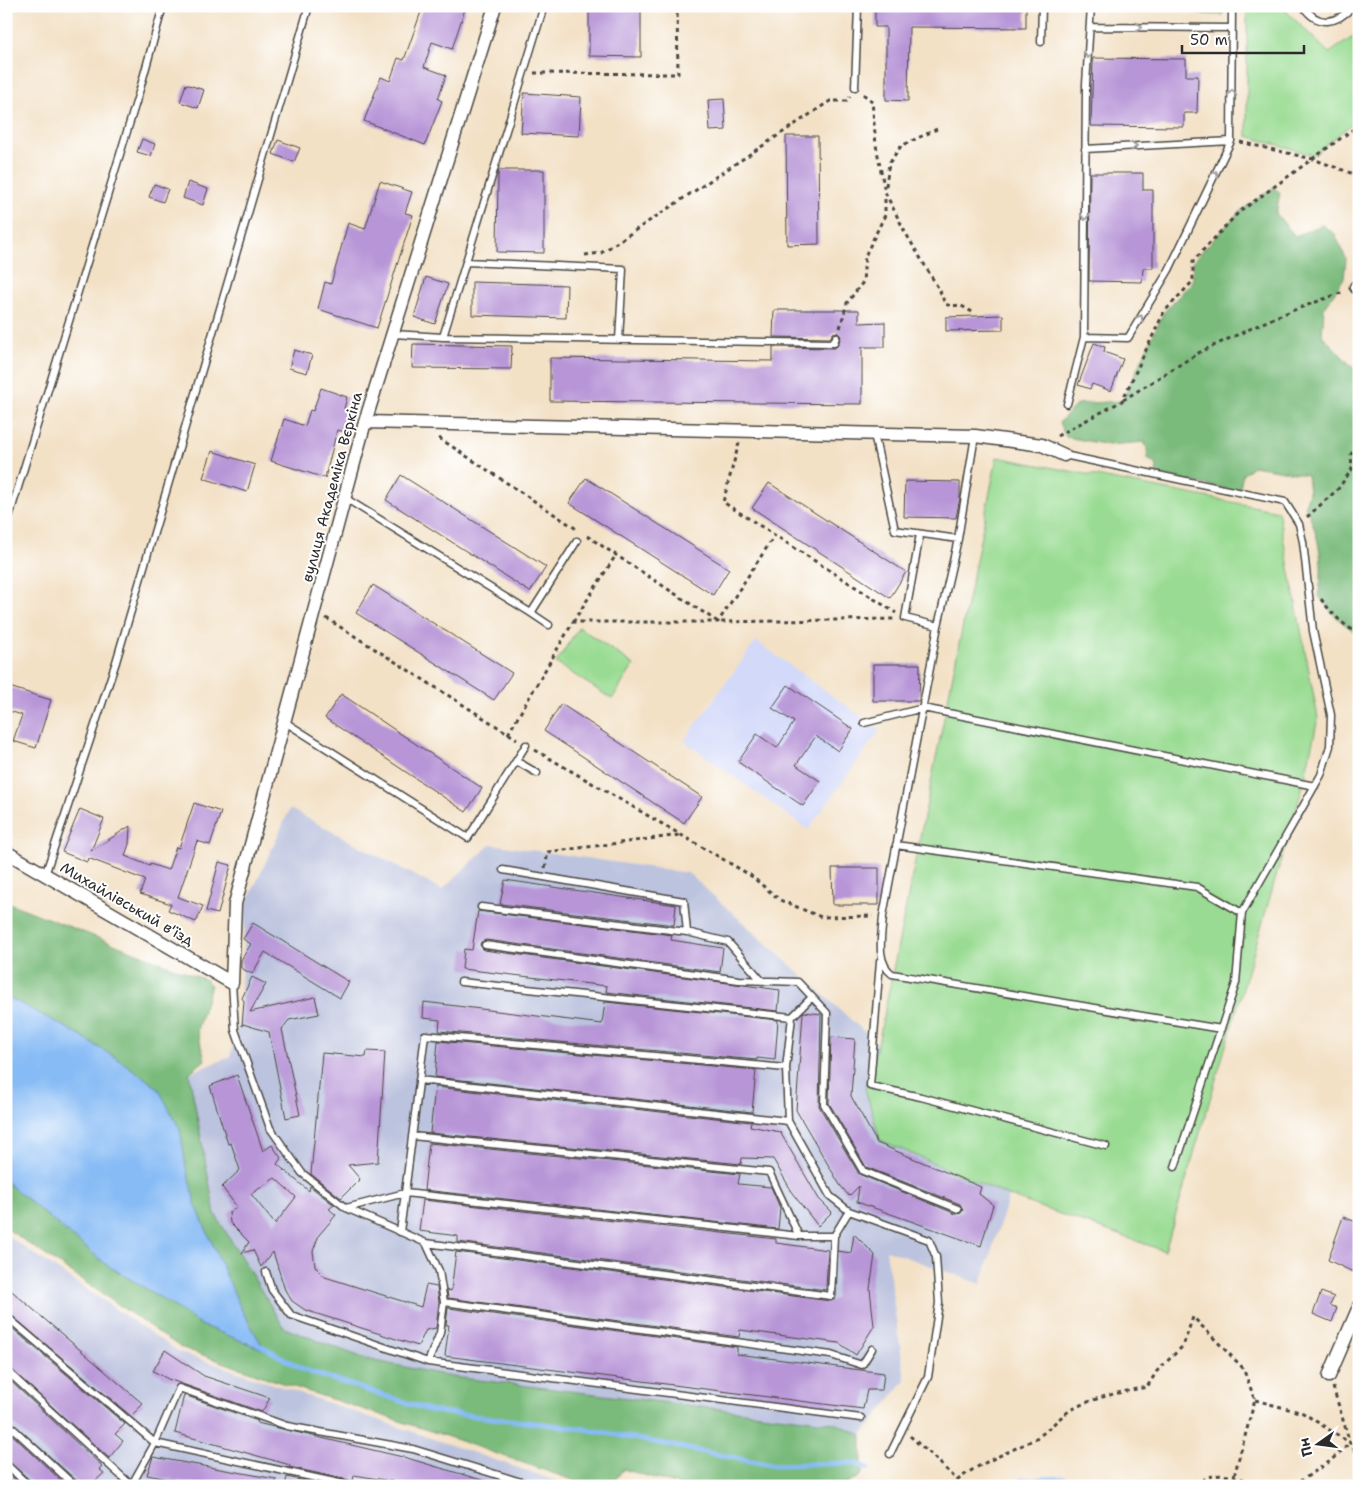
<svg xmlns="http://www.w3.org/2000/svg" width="1365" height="1492" font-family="'Shantell Sans',sans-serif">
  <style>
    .built { fill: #d3d9f9 }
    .industrial { fill: #bcc3de }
    .green { fill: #99db92; stroke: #62835e }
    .forest { fill: #7abb7c; stroke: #527354 }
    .water { fill: #87bbf5; stroke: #597390 }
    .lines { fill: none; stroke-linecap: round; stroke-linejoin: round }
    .stream { stroke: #87bbf5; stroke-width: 5 }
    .building { fill: #b795d7; fill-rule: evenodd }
    .service-casing { stroke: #494642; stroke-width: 9 }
    .minor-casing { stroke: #494642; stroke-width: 15 }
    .path { stroke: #494642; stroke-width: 3; stroke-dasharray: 4 4; stroke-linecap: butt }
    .service { stroke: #fff; stroke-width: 6 }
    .minor { stroke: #fff; stroke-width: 12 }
    .oneway { stroke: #a0a0a0 }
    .labels { text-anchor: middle; stroke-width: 4; stroke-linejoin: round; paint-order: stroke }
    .street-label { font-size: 15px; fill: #2b2b2b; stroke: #fff }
  </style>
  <rect width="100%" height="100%" fill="#fff"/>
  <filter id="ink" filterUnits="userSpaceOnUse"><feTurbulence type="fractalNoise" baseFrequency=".02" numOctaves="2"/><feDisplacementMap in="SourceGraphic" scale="10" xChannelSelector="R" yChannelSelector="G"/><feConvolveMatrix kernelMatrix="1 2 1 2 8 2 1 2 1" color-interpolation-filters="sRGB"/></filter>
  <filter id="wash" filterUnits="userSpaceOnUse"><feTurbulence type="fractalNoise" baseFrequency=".0096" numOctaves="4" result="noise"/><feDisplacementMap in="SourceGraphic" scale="20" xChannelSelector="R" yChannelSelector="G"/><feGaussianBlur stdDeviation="1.12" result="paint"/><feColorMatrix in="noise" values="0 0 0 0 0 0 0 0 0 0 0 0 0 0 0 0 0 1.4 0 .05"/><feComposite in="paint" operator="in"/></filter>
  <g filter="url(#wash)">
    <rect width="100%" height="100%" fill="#f3e1c6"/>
    <path class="built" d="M756,641l124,89 -72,100 -124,-89z"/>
    <path class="industrial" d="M290,809l152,81 49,-46 197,29 190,171 -13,44 15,52 129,56 -28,88 -95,-34 19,130 -43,55 -27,-12 -382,-46 -87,-18 -82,-31 -69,-114 -26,-141 41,-16 9,-35 7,-117z
      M6,1235l173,117 392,134h-565z"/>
    <path class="green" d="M1199,6h24v9l-24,-1z
      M1247,6h40v6l42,41 30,-20v85l-46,37 -66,-19z
      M997,457l281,54 40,207 -15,68 -138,465 -156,-55 -129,-56 -15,-52 13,-44z
      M579,627l55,38 -22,34 -56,-36z"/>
    <path class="forest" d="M1274,187l6,6 -4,21 19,22 27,-11 13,9 11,25 -2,19 -20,30 -2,27 37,39v260c-18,-10 -29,-23 -41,-39 8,-29 0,-63 -13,-90l4,-12 -2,-18 -54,-9 -10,8 -4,18 -83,-18 1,-8 -9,-7 -1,-11 -3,-6 -35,3 -43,-8 -7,-14 18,-19 45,-3 42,-89 29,-31v-20l45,-48z
      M6,902l200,78 5,5 -14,45 8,30 -16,13 26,141 69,114 82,31 87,18 382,46 27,12v39l-6,5 -15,7h-159l-59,-17 -12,17h-21l-147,-51 -158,-51 -105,-37 -174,-119z"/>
    <path class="water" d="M6,996l61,32 54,33 37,27 22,41 6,38 10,39 45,103 24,41 -64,-25 -35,-24 -59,-36 -101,-83z"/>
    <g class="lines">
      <path class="stream" d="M262,1346l42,24 128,41 154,18 186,36 82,-2 14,5
        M1022,1480l42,-2 18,8"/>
    </g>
    <g id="blocks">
      <path class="building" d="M423,6h43l-14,43 -20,-7 -8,25 22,8 -8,24 4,2 -17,44 -61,-24 17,-44 9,4 8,-23 6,2z
        M589,6h52v51l-52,-1z
        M875,6h151v22l-117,-1 -1,74 -22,-1v-73h-11z
        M1093,58l93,1v17h12l-1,37h-13v14l-93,-1z
        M186,84l18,6 -6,18 -18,-6z
        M524,93l57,4 -2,39 -58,-3z
        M724,99l2,31 -16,1 -2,-31z
        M786,136h32l1,108 -32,1z
        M142,139l13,5 -4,12 -14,-4z
        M278,140l22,8 -6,14 -21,-8z
        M499,170h45v83l-47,-1 1,-77z
        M1090,173h53v17h10v78h-10l-1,14 -53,-1z
        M380,181l32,11 -7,21 8,2 -36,113 -59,-19 7,-27 6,2 17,-61 17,6z
        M188,182l20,7 -5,16 -20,-7z
        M154,184l14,5 -5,13 -14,-5z
        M426,277l22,7 -13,40 -21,-7z
        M472,282l95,3 -1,33 -94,-3z
        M774,310h85v13l26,-1v25h-23v57l-312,-3v-43l223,3v-14l61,1 4,-3 3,-9 -4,-4 -4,1 -3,5 -57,-1z
        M1003,315v15l-57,1v-14z
        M1094,343l11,4 -1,5 19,7 -12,32 -19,-7 -2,5 -12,-4z
        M413,344l99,2 -1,23 -99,-1z
        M294,350l18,5 -5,18 -18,-5z
        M321,388l26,9 -3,12 7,3 -6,20 -8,-2 -12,48 -54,-17 13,-42 21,7 5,-16 3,1z
        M212,451l43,14 -8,27 -44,-14z
        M401,475l145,92 -16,25 -144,-92z
        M586,478l143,91 -16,26 -144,-92z
        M905,481l55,1v16l-4,20 -52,-1z
        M769,483l137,89 -16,26 -138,-90z
        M373,585l139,88 -18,27 -138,-87z
        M873,664h47l-1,37h-46z
        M788,685l65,44 -15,22 -22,-15 -20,29 24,16 -17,25 -65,-44 19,-28 20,14 17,-26 -22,-14z
        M6,686l45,14 -15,48 -23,-7 9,-26 -16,-5z
        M341,694l141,94 -16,24 -141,-94z
        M561,704l141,93 -18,26 -140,-92z
        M194,803l27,9 -11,33 -13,-4 -19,56 25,9 -7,16 -28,-12 3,-6 -31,-10 5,-14 -57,-22 -1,4 -25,-10 18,-43 24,10 -13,32 39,-25 -1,18 -4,12 25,10v-2l18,6 8,-23 3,1z
        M219,862l12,3 -13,49 -12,-3z
        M832,868h47v37h-46z
        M505,880l171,25 -2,20 -174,-21z
        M478,911l194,24 -1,5 52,8 -3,24 -234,-32 -5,2 -1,3 4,5 296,40 -2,21 -172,-19 1,-6 -145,-17 2,-20 8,1z
        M253,923l96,59 -9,16 -75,-46 -13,22 -11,-6v-8l10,-16 -8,-5z
        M252,977l14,7 -16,28 65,-15 4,17 -30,6 -7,9 18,86 -14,3 -17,-86 -26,-8 -1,2 2,-25 -2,-3z
        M424,1002l178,22 3,-22 173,18 -3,40 -18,-2v2l-318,-29 1,-11 -17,-2z
        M804,1012l17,2 -2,92 40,68 97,40 5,-1 2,-3 -3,-6 -94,-37 -37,-64 2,-66 24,2 -4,57 26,47 104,44 -2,7 14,11 -12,41 -124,-44 2,-16 -10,10 -9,-11 -44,-75 7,-97z
        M438,1041l318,29 -4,42 -317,-35z
        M367,1051l18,1 -7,110 -30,3 12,14 -19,19 -30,-24 11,-121 44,4z
        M237,1075l26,76 9,-6 9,13 -4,6 32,27 1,-5 24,19 -5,4 7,6 -17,20 -6,16 2,15 4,5 6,6 96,30 5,-22 11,2 2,15 -3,26 -10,2 -8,16 -113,-36 -13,-9 -7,-11 -12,-38 -12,15 -8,-17 -11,3 7,-11 -19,-19 -1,-11 8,-5 -15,-20 18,-17 -9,-27 -3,1 -18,-58zM275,1178l21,19 -21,27 -24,-30z
        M435,1087l316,35 -1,4 30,6 39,67 13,13 -14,14 -29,-37 2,1 -18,-31 -31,-1 -1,6 -311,-31z
        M429,1143l311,31 -2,10 33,3 9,21 -2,21 -354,-39z
        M423,1200l353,39v4l52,7 -2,40 -368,-48v-6l-39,-5z
        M1343,1217l16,6v34l-6,15 -25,-12z
        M854,1234l21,21 -5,34 4,37 -18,29 -17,-12 -99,-13 -1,7 -291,-39 -1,-8 4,1 5,-39 375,49 4,-2 1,-3 2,-45 13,2z
        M6,1286l137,118 -12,12 -125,-105z
        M1321,1292l13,5 -4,8 7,3 -5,14 -19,-8z
        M448,1308l289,39v7l147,19 -2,17h-15l-4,19 -418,-53 4,-31h-3z
        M6,1323l119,101 -10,10 8,7 -14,17 -103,-93z
        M165,1350l39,26 66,22 -8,14 -94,-33 -15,-8z
        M6,1377l96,89 -3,3 5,4 -14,13h-10l-2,-4 -72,-65z
        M184,1395l74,26 -1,2 150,35 81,24v4h-82l-15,-5 -37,-6 -1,6 -64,-14 1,-2 -115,-32z
        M6,1429l61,57h-33l-2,-4 -26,-23z
        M153,1457l123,22 -1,7h-68l-60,-11z
        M6,1471l16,15h-16z
        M287,1477l41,9h-43z"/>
    </g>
  </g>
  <g filter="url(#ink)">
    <use href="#blocks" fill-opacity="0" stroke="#494642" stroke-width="1"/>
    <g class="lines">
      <defs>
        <path id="service" d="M544,6l-101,331 391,6 2,-6
          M827,6l31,1 -3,80
          M1303,6c15,22 34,18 50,0
          M1090,27l142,1
          M1041,42l1,-36
          M1085,149l146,-8
          M466,262l157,7 -4,71
          M393,334l50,3
          M1084,337l44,1 41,-68 62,-129 1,-135
          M1067,404l17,-67 2,-253 5,-78
          M874,434l21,96 63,9
          M975,436l-17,103 -20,87 -55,290c-1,19 -8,45 9,58l329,55
          M1064,455l221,47 14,22 4,18 10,89 18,84 -1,31 -9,29 -79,138 -6,70 -61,184
          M345,498l186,115 46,-72
          M6,527l134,-438 23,-83
          M920,534l-15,84 33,8
          M531,613l18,12
          M285,722l183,116 58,-93
          M864,723l59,-15 392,78
          M516,761l21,12
          M896,845l301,42 45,26
          M45,875l71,-213 193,-656
          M481,907l206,25 -3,-31 -181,-31
          M687,932l41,10 34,39
          M485,945l254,35 59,2 29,31 -3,91 39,67 95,38
          M880,961l-10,125 51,11 185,49
          M461,982l331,35 -6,51 2,53 42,75 19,15 80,29 7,17 3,46 -11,74 -38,77
          M232,983l3,47 35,98 32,45 44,35 80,35 405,53 3,-60 15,-25
          M792,1017l20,-20
          M419,1080l369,41
          M412,1136l357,36 30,64
          M346,1208l59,-15 394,43h35
          M400,1232l25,-197 361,33
          M426,1243l13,28 5,31 -4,31 -12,29
          M266,1272l6,18 19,25 137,47 433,56
          M444,1302l387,53 31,10 10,-16
          M6,1316l149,127 198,43
          M6,1370l125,115 3,1
          M6,1422l69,64
          M6,1464l23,22
          M131,1486l24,-43 24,-55 108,38 126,23 121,37"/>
        <path id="minor" d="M1356,287l3,-1
          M365,422l610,14 67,9 22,10
          M6,852l226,131 3,-79 130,-482 130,-416
          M1329,1376l30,-69"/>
      </defs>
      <use href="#service" class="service-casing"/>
      <use href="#minor" class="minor-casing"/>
      <path class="path" d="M534,73l144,1 -1,-68
        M863,94l9,7 4,44 9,47 20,40 35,59 5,13 6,2 9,-1 14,8
        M1240,142l73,17 46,17
        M886,186l3,-23 12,-17 36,-17
        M585,255l16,-2 229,-152h17l3,-5
        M840,328l7,-25 16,-21 2,-26 20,-41v-20
        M1123,400l77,-48 78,-36 65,-24
        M1057,436l65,-35 42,-89 29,-31v-20l45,-48 121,-88
        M439,438l139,92
        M739,443l-16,59 173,111
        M1307,517l31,-28 14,-20 -1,-15 8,-9
        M587,536l131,86 177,-3
        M1321,599c11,15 22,26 38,35
        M326,618l191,121
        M573,622l43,-67
        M508,734l65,-112h145l57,-87
        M535,750l215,125 30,25 41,17 52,-1
        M545,868l3,-16 133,-17
        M1333,1387l17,56 9,14
        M1255,1400l48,13 47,30
        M910,1436l29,26 18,18
        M951,1486c24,-23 59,-33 87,-49 12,-8 21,-20 33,-27 23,-13 50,-18 76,-23l10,-16 26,-25 10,-29 50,51 12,32 -21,76
        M1196,1486c16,-20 47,-7 67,0
        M1293,1486l36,-24 21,-19"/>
      <use href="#service" class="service"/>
      <use href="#minor" class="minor"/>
    </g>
    <defs><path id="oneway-chevron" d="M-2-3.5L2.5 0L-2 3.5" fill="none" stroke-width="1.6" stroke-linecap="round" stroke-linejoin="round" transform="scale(1.25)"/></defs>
    <g class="oneway">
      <use href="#oneway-chevron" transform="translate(1139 27) rotate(1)"/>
      <use href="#oneway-chevron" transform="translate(1088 55) rotate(94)"/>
      <use href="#oneway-chevron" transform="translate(1232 93) rotate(-89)"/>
      <use href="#oneway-chevron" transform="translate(1134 146) rotate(-3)"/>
      <use href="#oneway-chevron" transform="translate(1215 174) rotate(-64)"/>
      <use href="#oneway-chevron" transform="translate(1085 217) rotate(90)"/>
      <use href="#oneway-chevron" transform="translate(1140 318) rotate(-59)"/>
    </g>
  </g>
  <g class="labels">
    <g class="street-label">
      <text transform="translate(332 487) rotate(-75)" y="5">вулиця Академіка Вєркіна</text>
      <text transform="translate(127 904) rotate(30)" y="5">Михайлівський в'їзд</text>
    </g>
  </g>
  <rect width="1365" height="1492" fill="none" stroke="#fff" stroke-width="25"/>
  <g transform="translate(1318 1444) rotate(256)" stroke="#ffffff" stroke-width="4" paint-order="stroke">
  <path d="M0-4L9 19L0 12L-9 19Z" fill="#2b2b2b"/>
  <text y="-8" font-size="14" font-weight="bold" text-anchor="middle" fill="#2b2b2b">Пн</text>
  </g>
  <path d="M1182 45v8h122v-8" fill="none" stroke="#2b2b2b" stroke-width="2.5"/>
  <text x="1190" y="45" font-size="15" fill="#2b2b2b" stroke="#ffffff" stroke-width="4" paint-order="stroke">50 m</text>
</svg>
